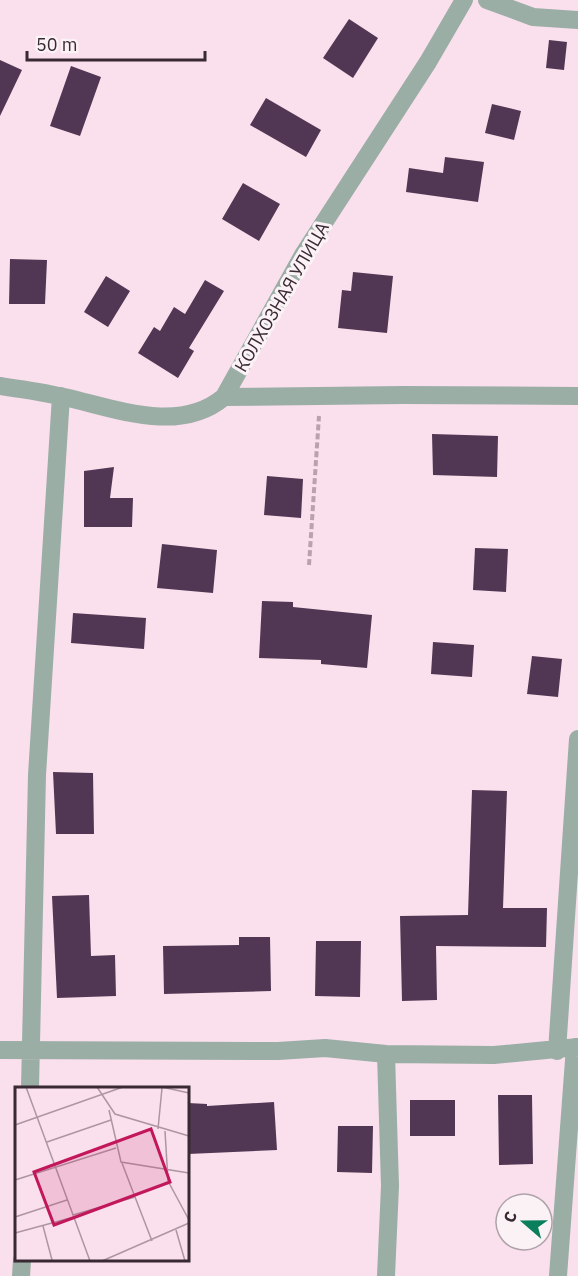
<svg xmlns="http://www.w3.org/2000/svg" width="578" height="1276" font-family="'IBM Plex Sans',sans-serif">
  <style>
    .building { fill: #523754 }
    .lines { fill: none; stroke-linecap: round; stroke-linejoin: round }
    .path { stroke: #b9a1ae; stroke-width: 4; stroke-dasharray: 6 3; stroke-linecap: butt }
    .minor { stroke: #9aaea5; stroke-width: 18 }
    .labels { text-anchor: middle; stroke-width: 6; stroke-linejoin: round; paint-order: stroke }
    .street-label { font-size: 18px; fill: #392932; stroke: #fbf2f6 }
    .inset-road { fill: none; stroke: #ad96a2; stroke-width: 1.5 }
    .view { fill: #c2185b; fill-opacity: 0.15; stroke: #c2185b; stroke-width: 3 }
    .inset-edge { fill: none; stroke: #392932; stroke-width: 3 }
  </style>
  <rect width="100%" height="100%" fill="#fadfed"/>
  <path class="building" d="M349,19l29,19 -25,40 -30,-20z
    M549,40l18,2 -3,28 -18,-2z
    M0,60l22,10 -22,46z
    M71,66l30,11 -21,59 -30,-10z
    M266,98l55,32 -15,27 -56,-32z
    M492,104l29,7 -7,29 -29,-7z
    M445,157l39,5 -6,40 -72,-10 3,-24 34,5z
    M243,183l37,21 -21,37 -37,-22z
    M10,259l37,1 -2,44h-36z
    M353,272l40,4 -6,57 -49,-5 4,-38 9,1z
    M106,276l24,15 -22,36 -24,-15z
    M205,280l19,11 -35,57 5,3 -16,27 -40,-25 16,-26 6,4 14,-24 11,7z
    M432,434l66,2 -1,41 -64,-2z
    M114,467l-4,31h23l-1,29h-48v-56z
    M267,476l36,3 -2,39 -37,-3z
    M162,544l55,6 -4,43 -56,-5z
    M475,548l33,1 -2,43 -33,-2z
    M262,601l31,1v5l79,8 -5,53 -46,-4v-4l-62,-2z
    M73,613l73,5 -2,31 -73,-6z
    M433,642l41,3 -2,32 -41,-3z
    M532,656l30,3 -4,38 -31,-3z
    M53,772l40,1 1,61h-38z
    M472,790l35,1 -4,117h44l-1,39 -110,-1 1,54 -35,1 -2,-85 68,-1z
    M89,895l2,61 24,-1 1,41 -59,2 -5,-102z
    M239,937h31l1,54 -107,3 -1,-48 76,-1z
    M316,941h45l-1,56 -45,-1z
    M498,1095h34l1,69 -34,1z
    M410,1100h45v36h-45z
    M274,1102l3,48 -89,4v-51l19,1v2z
    M338,1126h35l-1,47 -35,-1z"/>
  <g class="lines">
    <path class="path" d="M309,565l10,-149"/>
    <path class="minor" d="M487,0l46,17 45,3
      M0,386c21,3 43,6 64,11 50,11 115,38 160,0l79,-142 125,-193 36,-62
      M224,397l179,-2 175,1
      M0,1050l278,1 47,-3 61,6 108,1 84,-8
      M557,1051l21,-312
      M30,1088l7,-313 24,-379
      M21,1276l1,-16
      M386,1276l4,-90 -4,-132
      M558,1276l17,-229"/>
  </g>
  <g class="labels">
    <g class="street-label">
      <text transform="translate(282 297) rotate(-60)" y="6">КОЛХОЗНАЯ УЛИЦА</text>
    </g>
  </g>
  <g transform="translate(15 1087)">
    <rect width="174" height="174" fill="#fadfed"/>
    <path class="inset-road" d="M11,0l64,174M82,0l18,27 74,22M147,0l27,6M94,23l12,52 68,11M0,38l108,-38M143,42l4,-41M150,44l3,50 21,39M32,55l64,-22M0,93l101,-32M120,110l17,44M58,128l62,-18 -13,-34M0,130l52,-17M28,139l9,34M161,143l9,31M0,146l59,-16M87,174l87,-38"/>
    <path class="view" d="M136,42l19,53 -116,43 -20,-53z"/>
    <rect width="174" height="174" class="inset-edge"/>
  </g>
  <g transform="translate(524 1222) rotate(290)"><circle r="28" fill="#fbf2f6" stroke="#ada2a8" stroke-width="1.5"/>
  <path d="M0-4.5L10 22L0 15L-10 22Z" fill="#0b7e5b"/>
  <text y="-9" font-size="16" font-weight="bold" text-anchor="middle" fill="#392932">С</text>
  </g>
  <path d="M27 51v9h178v-9" fill="none" stroke="#392932" stroke-width="3"/>
  <text x="36" y="51" font-size="18" fill="#392932" stroke="#fbf2f6" stroke-width="4.5" paint-order="stroke">50 m</text>
</svg>
